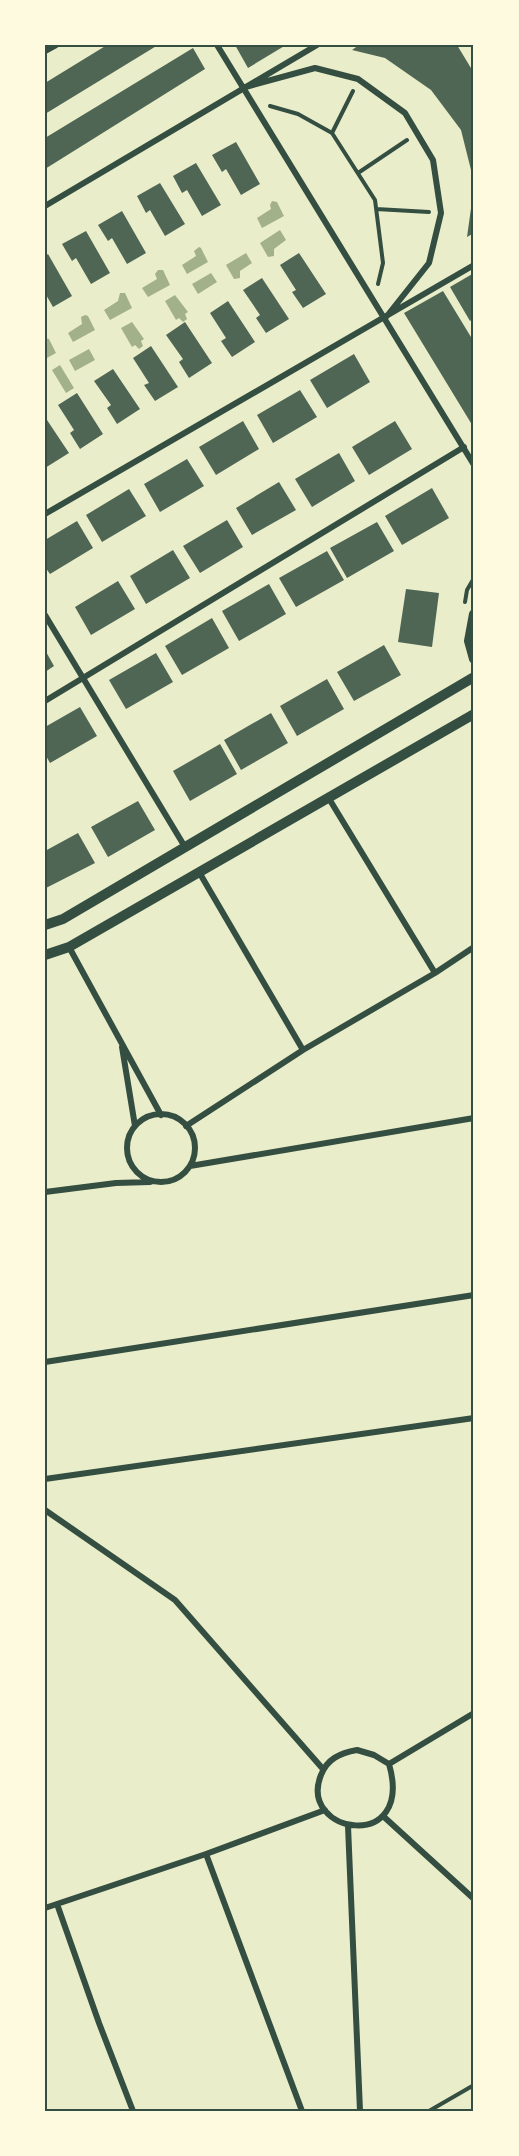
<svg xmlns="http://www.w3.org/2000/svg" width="519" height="2156" font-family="Lora,serif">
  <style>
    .water { fill: #a3b18a }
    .building { fill: #4f6655 }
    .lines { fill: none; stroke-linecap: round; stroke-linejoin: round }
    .path { stroke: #344e41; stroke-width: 4 }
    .minor { stroke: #344e41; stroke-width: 6 }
    .tertiary { stroke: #344e41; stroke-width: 10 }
    .neatline { fill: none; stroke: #344e41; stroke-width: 2 }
  </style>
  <rect width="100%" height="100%" fill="#e9edc9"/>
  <path class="water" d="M272,201l5,1 7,14 -22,12 -5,-10 14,-9 -1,-4z
    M280,230l6,10 -12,9v7l-6,1 -8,-14z
    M199,247l2,1 7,14 -21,12 -5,-9 14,-9 -2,-5z
    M246,253l6,10 -12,8v7l-6,1 -8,-14z
    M158,270h5l7,15 -22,12 -6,-9 15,-9 -2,-5z
    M211,273l6,9 -19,12 -6,-10z
    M120,293h5l7,15 -22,12 -6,-10 14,-9z
    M175,295l13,17 -3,2 2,5 -4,3 -4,-4 -3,2 -11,-19z
    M85,315l3,1 7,14 -22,12 -5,-9 14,-9 -1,-7z
    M132,322l12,17 -3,2 2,5 -4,3 -4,-4 -3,2 -11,-19z
    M45,338l4,1 7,14 -11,6z
    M89,349l6,11 -20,11 -6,-11z
    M60,365l14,23 -8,5 -14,-23z"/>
  <path class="building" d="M107,45h51l-113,69v-31z
    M235,45h51l-38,23z
    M359,45h98l17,28v109l-13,-52 -30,-40 -46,-32 -33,-8z
    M193,48l12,21 -160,100v-31z
    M236,142l24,42 -19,11 -15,-26 -4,3 -10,-17z
    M196,163l25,42 -19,11 -15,-26 -5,3 -9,-17z
    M160,183l25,41 -20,12 -15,-26 -4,3 -9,-17z
    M473,194l1,39 -7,4z
    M122,211l24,42 -19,11 -15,-26 -4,3 -10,-16z
    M86,231l24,42 -19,11 -15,-26 -4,3 -10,-17z
    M299,253l27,41 -23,14 -11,-16 4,-2 -16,-25z
    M48,254l24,42 -19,11 -8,-14v-37z
    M474,273v45l-4,3 -20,-34z
    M262,278l27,41 -23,14 -10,-15 4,-3 -17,-25z
    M443,291l31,51v86l-70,-115z
    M228,301l27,41 -23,15 -11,-16 5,-3 -16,-25z
    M185,322l27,41 -23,15 -10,-16 4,-3 -17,-24z
    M151,346l27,41 -23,14 -11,-16 5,-2 -16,-25z
    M354,354l16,28 -43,26 -17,-28z
    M113,369l27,40 -23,15 -10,-16 4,-3 -17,-24z
    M300,390l17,27 -44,26 -16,-28z
    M77,393l26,41 -23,15 -10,-16 4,-3 -16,-25z
    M45,417l24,36 -24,15z
    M243,421l16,28 -43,26 -17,-28z
    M395,421l17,28 -43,26 -17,-28z
    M339,453l16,28 -43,26 -17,-28z
    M187,459l17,27 -44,26 -16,-28z
    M279,482l17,28 -44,25 -16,-27z
    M432,488l17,30 -47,27 -17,-29z
    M129,489l17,27 -44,26 -16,-27z
    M227,520l16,27 -43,26 -17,-27z
    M77,521l16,27 -43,26 -5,-7v-27z
    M377,522l17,29 -47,27 -17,-30z
    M173,550l17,28 -44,26 -16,-28z
    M327,551l17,29 -48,27 -17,-29z
    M118,581l17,28 -44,26 -16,-28z
    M269,584l17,30 -47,27 -17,-30z
    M406,589l33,4 -7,54 -34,-5z
    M212,618l17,30 -47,27 -17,-29z
    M384,645l17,30 -47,26 -17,-29z
    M45,650l9,16 -9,6z
    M156,653l17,29 -47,27 -17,-29z
    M327,679l17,30 -47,27 -17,-30z
    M80,707l17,29 -47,27 -5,-9v-27z
    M271,713l17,30 -47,27 -17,-30z
    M220,744l17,30 -47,27 -17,-30z
    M138,801l17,29 -47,27 -17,-30z
    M78,833l17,30 -49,25 -1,-37z"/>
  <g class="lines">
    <path class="path" d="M270,106l28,8 34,19 43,67 8,63 -5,21
      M332,133l21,-42
      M358,173l49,-33
      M376,209l53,3
      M465,602l2,-12 7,-12
      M429,2111l45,-26"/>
    <path class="minor" d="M217,45l257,420
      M45,51l11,-6
      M242,88l73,-20 43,11 47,34 28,47 8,53 -12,50 -42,53
      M45,206l272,-161
      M45,514l429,-249
      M45,615l140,232
      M45,701l419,-254
      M328,797l107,176
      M199,872l104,178
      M69,947l92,168
      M122,1047l13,79
      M127 1148a34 34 0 1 1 68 0a34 34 0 1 1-68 0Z
      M186,1126l117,-76 132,-77 39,-26
      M190,1166l284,-48
      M45,1192l71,-9 34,-1
      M45,1362l429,-67
      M45,1479l429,-61
      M45,1510l130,90 148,169
      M357,1750l17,5 15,9c26,90 -92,70 -68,11 6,-16 19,-22 36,-25z
      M389,1764l85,-51
      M383,1816l91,83
      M348,1826l12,285
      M206,1854l96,257
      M57,1904l42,119 34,88
      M45,1908l161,-54 119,-44"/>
    <path class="tertiary" d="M474,614l-5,27 5,18
      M45,925l18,-6 411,-242
      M45,955l24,-8 405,-233"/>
  </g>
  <rect width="519" height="2156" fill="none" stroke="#fefae0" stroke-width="93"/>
  <rect x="46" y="46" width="426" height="2064" class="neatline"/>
</svg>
